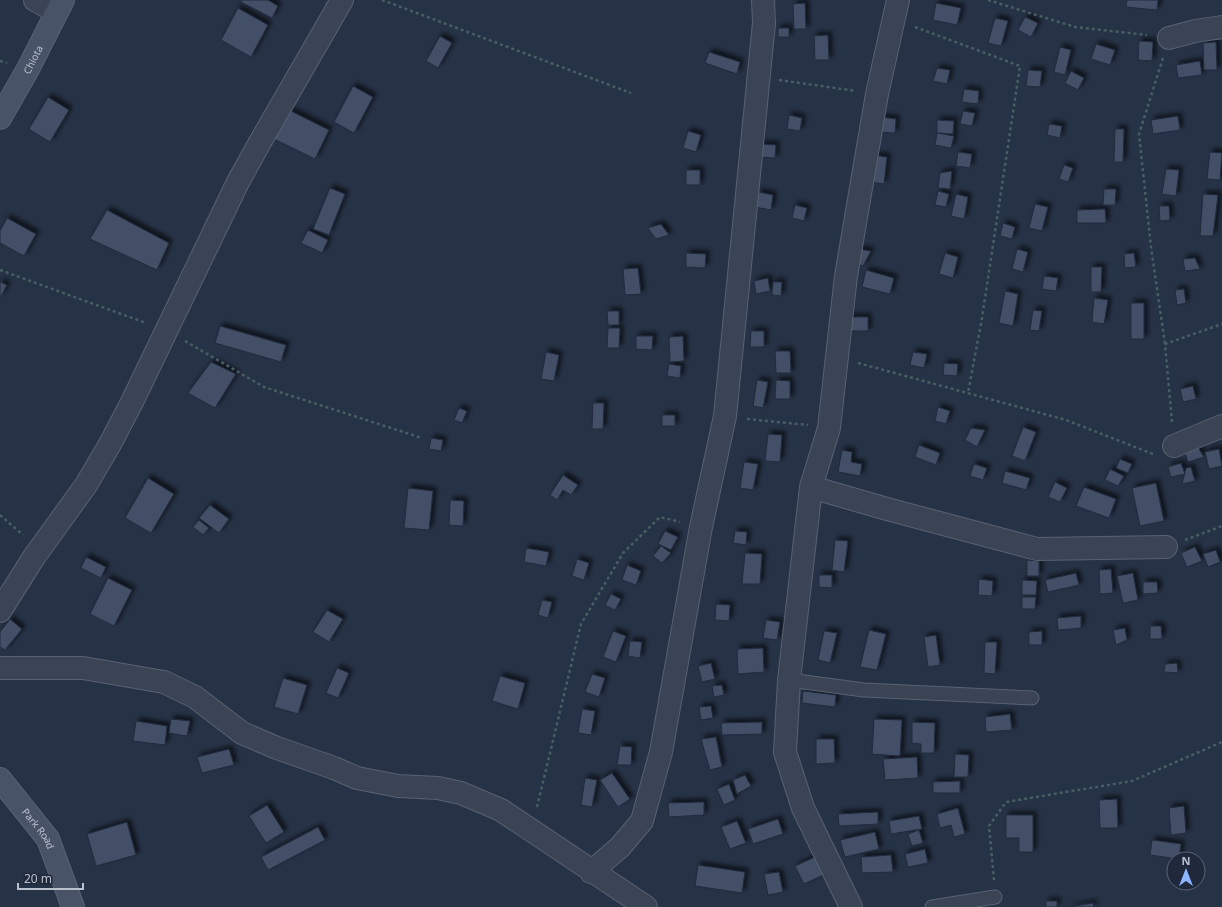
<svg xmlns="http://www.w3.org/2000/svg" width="1222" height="907" font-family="'Noto Sans',sans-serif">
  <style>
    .building { fill: #434f66; stroke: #212b3d; filter: url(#shadow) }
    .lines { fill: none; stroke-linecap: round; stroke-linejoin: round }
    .lane-casing { stroke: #596272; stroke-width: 15 }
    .street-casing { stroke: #596272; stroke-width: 24 }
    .secondary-casing { stroke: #596272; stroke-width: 24 }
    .path { stroke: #475f62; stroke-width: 2.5; stroke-dasharray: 3 3; stroke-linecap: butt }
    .lane { stroke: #3b4455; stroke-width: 13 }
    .street { stroke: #3b4455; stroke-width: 22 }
    .secondary { stroke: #485368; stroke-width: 22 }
    .labels { text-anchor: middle; stroke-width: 3; stroke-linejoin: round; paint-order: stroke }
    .street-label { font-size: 10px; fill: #b9c0ce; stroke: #1f293b }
  </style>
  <defs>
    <filter id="shadow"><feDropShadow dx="3.5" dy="-3.5" stdDeviation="2" flood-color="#0009"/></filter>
  </defs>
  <rect width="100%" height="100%" fill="#263246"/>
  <path class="building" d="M242,0h26l10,6 -6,12 -31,-16z
    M1127,0h31l-1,10 -31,-3z
    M805,3l1,26h-12l-1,-25z
    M936,3l25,5 -4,17 -24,-5z
    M238,8l30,17 -17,32 -30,-17z
    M1025,17l13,6 -7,14 -13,-7z
    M995,18l13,3 -7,25 -13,-3z
    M778,28h11v9h-11z
    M828,35l1,25h-14l-1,-24z
    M440,36l12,7 -14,25 -12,-7z
    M1139,41l14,1 -1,19 -14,-1z
    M1216,42l1,28h-13l-1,-27z
    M1096,44l19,6 -5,15 -19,-6z
    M1060,47l11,3 -6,25 -11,-3z
    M709,52l31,10 -3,12 -32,-11z
    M1200,61l2,14 -24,3 -2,-13z
    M937,68l13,2 -3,14 -14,-3z
    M1028,70l14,1 -2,16 -14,-1z
    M1071,71l13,7 -6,12 -13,-7z
    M353,86l20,11 -19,36 -20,-11z
    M964,89l15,2 -1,13 -16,-2z
    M48,97l21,13 -19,32 -21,-13z
    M289,110l40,20 -14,29 -41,-20z
    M963,111l12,2 -3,13 -12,-2z
    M789,115l13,3 -2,13 -13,-2z
    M1178,116l2,14 -27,4 -2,-14z
    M881,117l15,2 -1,14 -16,-1z
    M937,120l17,1 -1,13 -16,-1z
    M1049,124l13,2 -2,12 -13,-3z
    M1115,129h9l-1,33h-9z
    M688,131l13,4 -5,17 -13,-4z
    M937,133l17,3 -3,12 -16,-3z
    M760,144l16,1 -1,13 -16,-1z
    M958,152l14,2 -2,14 -14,-2z
    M1210,152l12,1 -2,27 -13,-1z
    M873,155l14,2 -3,27 -14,-2z
    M1064,165l9,3 -5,14 -9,-3z
    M1166,169l13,1 -3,26 -14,-2z
    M686,170h14v15h-14z
    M952,171l-2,18 -12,-1 2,-15z
    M330,188l15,6 -16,41 -16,-6z
    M1104,189h12l-1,16h-12z
    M938,191l11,3 -3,13 -11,-2z
    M759,192l14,3 -2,15 -16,-3z
    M956,194l12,3 -4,22 -13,-3z
    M1203,194l15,1 -5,41h-13z
    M1035,204l13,3 -6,24 -13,-3z
    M795,205l12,3 -3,13 -12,-3z
    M1159,206h10l1,14 -10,1z
    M1105,209l1,14h-29v-13z
    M107,210l62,33 -12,27 -67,-31z
    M7,218l29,16 -12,22 -24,-13v-12z
    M1003,223l12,4 -3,12 -12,-3z
    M661,224l8,11 -13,4 -8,-11z
    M308,230l20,10 -6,13 -21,-10z
    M858,249l13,2 -8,15 -11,-5z
    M1017,249l11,3 -5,20 -11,-3z
    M686,253l20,1 -1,14 -19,-1z
    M945,253l13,4 -5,21 -14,-4z
    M1134,253l2,14 -11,1 -1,-14z
    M1195,258l5,11 -15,2 -2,-12z
    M1091,267h11l-1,25h-10z
    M638,268l3,26 -16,1 -2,-26z
    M866,270l28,8 -4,16 -28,-7z
    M1044,276l14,2 -2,13 -14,-2z
    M768,278l2,13 -14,3 -2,-13z
    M0,282l7,3 -7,13z
    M773,282h9l-1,14 -9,-1z
    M1184,289l2,14 -9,2 -2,-15z
    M1005,291l13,3 -5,32 -14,-3z
    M1094,298l14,2 -4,24 -12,-2z
    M1131,303h13v36h-13z
    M1033,310l9,1 -3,20 -9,-1z
    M607,311h12v14h-11z
    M843,317h25v14h-25z
    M220,326l66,19 -5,17 -66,-19z
    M608,328h12l-1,20h-12z
    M751,331h13v16h-14z
    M636,336h17l-1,14 -16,-1z
    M683,336l1,25 -14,1 -1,-25z
    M775,351h15l1,22h-15z
    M546,352l13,3 -5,26 -13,-2z
    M913,352l14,2 -3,14 -14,-3z
    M211,362l25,12 -21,34 -27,-15z
    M944,363l14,1 -1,12 -14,-1z
    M669,364l12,2 -1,12 -13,-2z
    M757,380l11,2 -5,26 -10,-2z
    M776,380l14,1v18h-15z
    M1193,386l3,13 -13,3 -3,-13z
    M593,403h11l-1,26h-11z
    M938,407l12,4 -4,13 -11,-3z
    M459,408l8,3 -5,12 -8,-3z
    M662,415h13v11h-13z
    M1023,427l13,5 -11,29 -13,-5z
    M971,428l14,2 -8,17 -12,-7z
    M768,434l14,1 -2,27 -15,-1z
    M431,438l12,2 -2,11 -12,-2z
    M1196,444l8,13 -16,5 -4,-13z
    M919,445l21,8 -4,12 -21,-8z
    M1219,449l3,17 -13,3 -4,-17z
    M842,450l10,2 -1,10 11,2 -2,12 -22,-4z
    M1120,459l12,5 -4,9 -12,-5z
    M744,462l14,2 -5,26 -13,-2z
    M1181,463l4,11 -14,3 -3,-10z
    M974,464l13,4 -4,12 -13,-4z
    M1191,467l4,14 -13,3 4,-16z
    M1110,469l14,7 -6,10 -13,-6z
    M1005,471l25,7 -4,12 -24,-7z
    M563,475l15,10 -7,10 -8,-5 -6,10 -7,-5z
    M148,478l26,16 -23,39 -26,-15z
    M1055,482l12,6 -7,14 -12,-5z
    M1156,483l8,38 -24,5 -8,-38z
    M1084,487l32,12 -7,19 -33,-12z
    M408,488l25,3 -4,39 -25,-2z
    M450,500l14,1 -1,25 -14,-1z
    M210,505l19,14 -10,14 -20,-15z
    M199,520l10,8 -6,7 -10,-8z
    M665,531l13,6 -7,13 -13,-6z
    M735,531l12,1 -1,13 -13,-2z
    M835,540l13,1 -4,31 -12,-2z
    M661,546l10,7 -9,10 -9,-7z
    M1195,547l7,14 -15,6 -6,-14z
    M526,548l23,4 -3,14 -22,-4z
    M1216,550l4,12 -12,5 -5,-13z
    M745,553l17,1 -2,30h-18z
    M86,557l20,10 -5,11 -20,-10z
    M577,559l12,4 -5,17 -12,-4z
    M1027,560l12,1v15h-12z
    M627,565l14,6 -5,14 -14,-5z
    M1111,569l2,24 -13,1 -1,-24z
    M1076,573l3,12 -31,7 -3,-12z
    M1133,573l5,27 -15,3 -6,-27z
    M819,575h13v13l-13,-1z
    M108,578l24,12 -18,36 -24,-12z
    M979,579l14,2 -1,15 -14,-1z
    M1022,580l15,1 -1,14h-14z
    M1143,582h14l1,11 -15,1z
    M611,594l10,5 -6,11 -10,-5z
    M1022,597h14l-1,12h-13z
    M542,600l10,2 -4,16 -10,-3z
    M716,604l14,1 -1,16 -14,-1z
    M327,610l16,9 -14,23 -16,-10z
    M1081,616v12l-23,2 -1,-12z
    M10,619l12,10 -17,21 -5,-3v-15z
    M766,620l14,2 -3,18 -14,-2z
    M1150,626h11l1,13h-12z
    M1125,628l2,12 -11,5 -3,-15z
    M869,630l17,4 -9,36 -17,-3z
    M613,631l13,5 -10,26 -13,-5z
    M824,631l13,2 -7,30 -12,-3z
    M1042,631v14h-13v-13z
    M936,635l4,30 -12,2 -4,-30z
    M630,641l12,1 -2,16 -12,-2z
    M985,642h12l-2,32 -11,-1z
    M763,648l1,24 -26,2 -1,-25z
    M711,663l4,16 -13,3 -4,-16z
    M1177,663l1,10 -14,-1 1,-8z
    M337,668l12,5 -11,25 -12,-5z
    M592,674l13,4 -6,19 -14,-5z
    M500,676l25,7 -7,26 -26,-8z
    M283,678l24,7 -9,29 -24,-7z
    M722,685l2,10 -10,2 -2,-11z
    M803,691l33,4 -1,12 -33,-4z
    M711,706l2,12 -12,2 -2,-13z
    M582,709l13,2 -4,24 -13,-2z
    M1010,714l2,16 -26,2 -1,-15z
    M171,719l19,2 -3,15 -18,-3z
    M874,719l28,1 -2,36 -28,-2z
    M136,721l31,5 -2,19 -32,-4z
    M762,722v12l-40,1 -1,-12z
    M912,722l23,1 -1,30h-13v-9l-9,-1z
    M716,737l6,30 -12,3 -9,-31z
    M816,739h18l1,24 -19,1z
    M620,746l12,1 -1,18h-14z
    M229,749l5,16 -32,8 -5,-16z
    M955,754l14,1 -1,22h-14z
    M917,757l1,21 -33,2 -2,-21z
    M612,773l18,26 -12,8 -18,-27z
    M745,775l6,11 -14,8 -4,-14z
    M585,778l12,2 -5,27 -11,-2z
    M960,781v12h-27v-11z
    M729,784l6,16 -11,5 -7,-16z
    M1117,799l1,29h-18l-1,-28z
    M704,802v13l-35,2 -1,-14z
    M267,805l17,27 -18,11 -17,-27z
    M1184,806l2,27 -15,2 -2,-27z
    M958,808l7,26 -11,3 -3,-12 -11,3 -3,-14z
    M878,812v12l-39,2 -1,-12z
    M1006,815h27v37h-14v-14h-13z
    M919,816l3,13 -31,5 -2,-13z
    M778,819l5,15 -30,10 -5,-15z
    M737,821l9,22 -16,6 -9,-22z
    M127,822l9,33 -40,11 -9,-32z
    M318,827l7,13 -57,30 -7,-13z
    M919,830l4,13 -11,3 -4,-12z
    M875,832l4,17 -34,8 -5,-17z
    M1152,840l29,4 -2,15 -29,-4z
    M925,849l3,14 -20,4 -3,-13z
    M891,855l2,17 -31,1 -1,-16z
    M815,857l8,18 -19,9 -9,-18z
    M698,865l47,7 -3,21 -47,-7z
    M779,872l4,20 -15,3 -4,-21z
    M1046,901h11v6h-11z
    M1093,903l1,4h-25z"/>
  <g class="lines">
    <defs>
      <path id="lane" d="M789,680l75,10 168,8
        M932,907l63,-10"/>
      <path id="street" d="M35,0l22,12
        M1169,38l26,-7 27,-4
        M1174,446l48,-20
        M811,487l76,22 150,40 129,-2
        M0,611l34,-54 52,-72 24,-41 22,-42 106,-220 21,-38 83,-144
        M0,668h83l81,14 31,15 47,36 35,15 57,20 23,10 41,8 40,2 23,5 40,17 145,97
        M591,872l29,-25 22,-26 19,-69 40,-225 24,-111 39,-393 -1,-23
        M851,907l-48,-99 -18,-56 4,-72 22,-193 18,-59 17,-152 31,-182 21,-94"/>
      <g id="secondary">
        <path id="s1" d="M0,118l28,-49 35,-69"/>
        <path id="s2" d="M0,779l48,60 25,68"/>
      </g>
    </defs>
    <use href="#lane" class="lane-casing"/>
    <use href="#street" class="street-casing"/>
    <use href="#secondary" class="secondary-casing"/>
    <path class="path" d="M382,0l249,93
      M988,0l87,27 72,8
      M915,27l105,39 -38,252 -14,75
      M1163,58l-24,76 12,113 14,97
      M0,61l7,2
      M779,80l77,11
      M0,270l146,53
      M185,341l79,46 158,51
      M858,363l208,57 87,34
      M747,419l61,6
      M1172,422l-7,-78 57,-20
      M0,515l23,20
      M1185,540l37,-14
      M537,807l44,-183 42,-71 37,-36 20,5
      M994,880l-5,-54 17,-24 126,-21 90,-39"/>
    <use href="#lane" class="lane"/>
    <use href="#street" class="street"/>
    <use href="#secondary" class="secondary"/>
  </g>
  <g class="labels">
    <g class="street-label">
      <text dy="4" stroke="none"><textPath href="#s1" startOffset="67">Chiota</textPath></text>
      <text dy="4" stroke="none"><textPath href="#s2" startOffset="63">Park Road</textPath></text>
    </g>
  </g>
  <g transform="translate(1186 871)"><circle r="19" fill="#1f293b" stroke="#5d6576"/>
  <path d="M0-3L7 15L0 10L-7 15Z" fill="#8db4ff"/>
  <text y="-6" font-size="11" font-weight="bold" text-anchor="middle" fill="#b9c0ce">N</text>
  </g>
  <path d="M18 883v6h65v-6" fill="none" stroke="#b9c0ce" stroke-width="2"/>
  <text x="24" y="883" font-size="12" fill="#b9c0ce" stroke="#1f293b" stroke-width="3" paint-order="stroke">20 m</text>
</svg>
